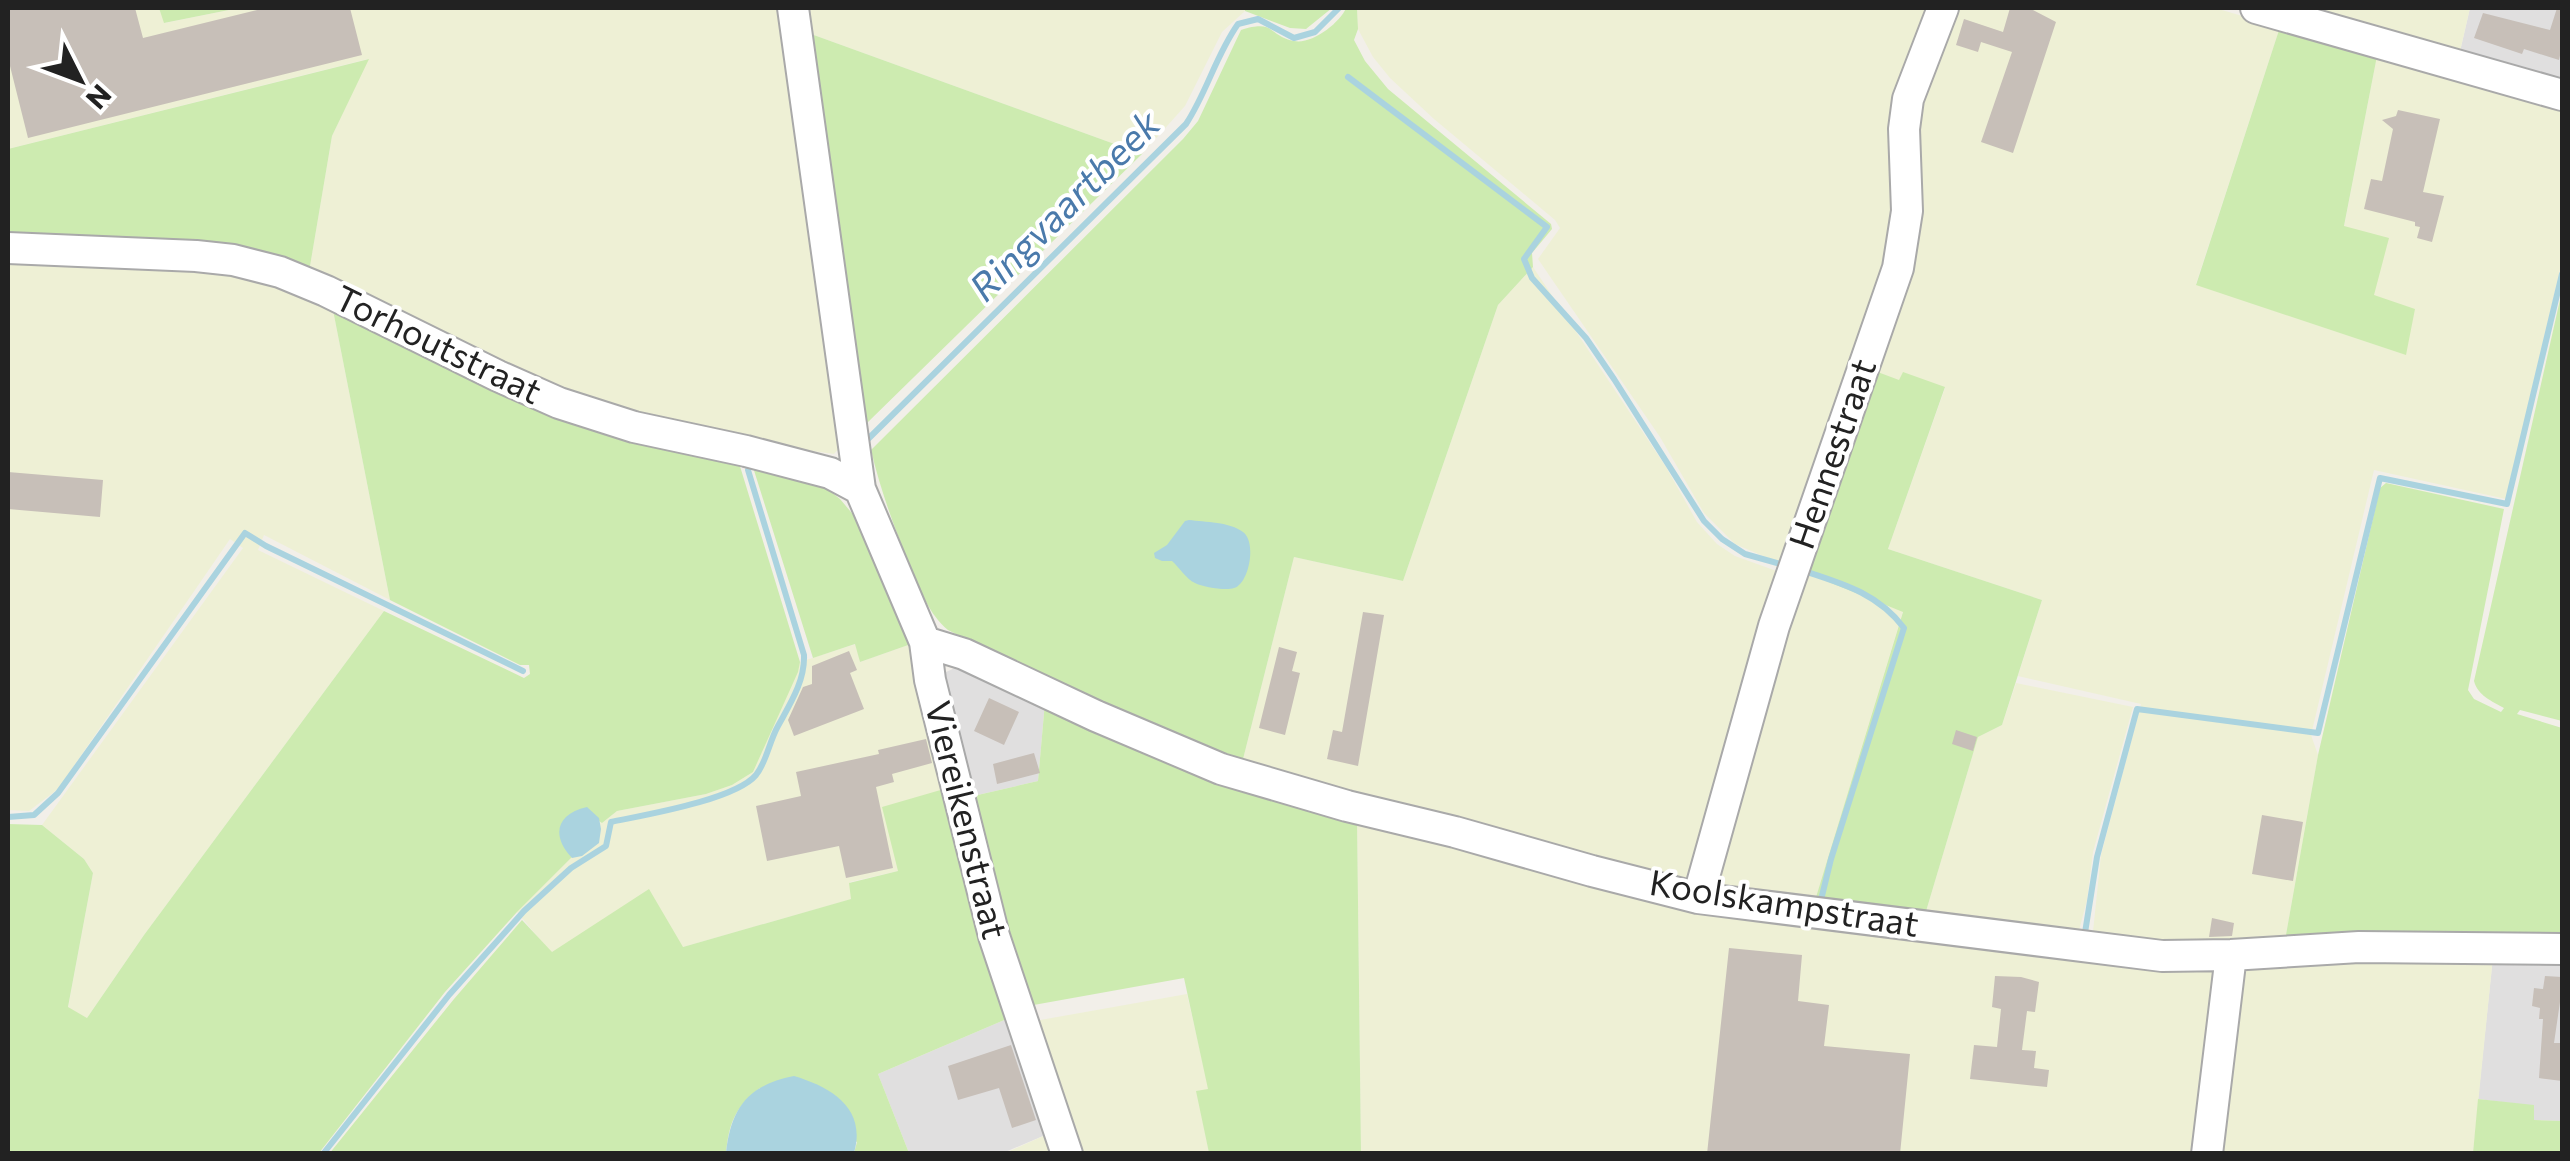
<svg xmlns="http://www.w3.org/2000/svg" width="2570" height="1161" font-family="Commissioner,sans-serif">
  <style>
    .residential { fill: #e0dfdf }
    .farmland { fill: #eef0d5 }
    .grass { fill: #cdebb0 }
    .water { fill: #aad3df }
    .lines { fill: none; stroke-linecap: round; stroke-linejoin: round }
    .stream { stroke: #aad3df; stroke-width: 6 }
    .building { fill: #c7bfb8 }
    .minor-casing { stroke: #a9a9a9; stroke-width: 34 }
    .minor { stroke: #fff; stroke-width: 30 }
    .labels { text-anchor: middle; stroke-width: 8; stroke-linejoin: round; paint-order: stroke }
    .street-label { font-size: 35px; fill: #222; stroke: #fff }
    .water-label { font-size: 38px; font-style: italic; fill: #4a7aab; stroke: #fff }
  </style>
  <rect width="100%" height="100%" fill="#f2efe9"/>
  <path class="residential" d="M2470,8h92v82l-104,-30z
    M957,667l88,35 -7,79 -69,16 -26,-117 3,-8z
    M2493,957h69v164l-29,-1 1,-14 -56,-7z
    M1009,1018l41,115 -47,20h-94l-31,-79z"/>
  <path class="farmland" d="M8,8h151l6,15 74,-15h543l59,438 -7,8 -78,-11 -112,-22 -144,-52 -191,-97 23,-136 36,-77 -360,90z
    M806,8h439v3l-23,21 -37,74 -43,48 -331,-120z
    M1357,8h579l-44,259 -103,300 -54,-23 -31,-31 -44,-76 -122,-178 22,-31 -5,-8 -121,-101 -44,-41 -17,-21 -15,-28z
    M1950,8h265l65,19 -84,257 178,11 -30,-68 33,-171 185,54v151l-56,238 -132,-29 -63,265 7,20 -34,191 -192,-5 9,-86 40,-151 -123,-28 24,-76 -154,-51 57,-161 -42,-15 -4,8 -24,-10 37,-254z
    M2270,8h200l-12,52z
    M8,264l207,3 61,12 56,26 58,295 -126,-65 -6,15 126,61 -240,324 -57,83 -19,-10 25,-135 -9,-14 -42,-34 201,-277 -13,-9 -172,250 -29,22 -21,-1z
    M1533,267l133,200 31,55 20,22 18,12 50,18 -92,313 -452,-120 53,-210 109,24 95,-276z
    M1804,572l99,39 -90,296 -102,-16z
    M856,644l4,18 51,-18 33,145 -46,82 -48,11 2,17 -169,48 -132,6 -34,-41 55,-55 12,-43 18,9 15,-12 89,-17 26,-9 21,-13 47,-110z
    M2016,683l117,24 -40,145 -6,48 -10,38 -153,-20 54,-181 24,-12z
    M1357,818l354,94 166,25 235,25 107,8 -20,183h-838z
    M2493,957l-20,196 -258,1 22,-186 111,-10z
    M1187,994l22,96 -12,2 12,61h-130l-50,-131z
    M1050,1133l7,21h-54z"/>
  <path class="grass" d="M159,8h80l-75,15z
    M1245,8h87l-26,21 -16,-1 -45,-17z
    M1346,8h11l1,21 -4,11 11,21 23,28 163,135 1,5 -20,24 1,14 -35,38 -95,276 -109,-24 -53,210 -136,-58 -157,-79c-19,-16 -26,-37 -36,-60 -17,-40 -31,-78 -41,-120l312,-311 15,-18 43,-91c35,-11 27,6 53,11 17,4 46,-18 52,-33z
    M2280,27l97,29 -33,170 45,12 -15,57 41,14 -9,46 -210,-70z
    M811,34l331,120 -275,269z
    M369,59l-37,77 -23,136 -301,-31v-92z
    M2562,291v430l-42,-11 -3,4 45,14v209l-278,9 34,-191 62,-267 6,-5 118,26 -36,181 6,9 27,13 3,-4c-12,-7 -26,-12 -30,-27z
    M332,305l407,158 61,199 -2,10 -45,100 -21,13 -26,9 -89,17 -15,12 -11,-7 -19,41 -55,55 -72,80 -126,161 -311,1v-330l34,1 42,34 9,14 -25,134 19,11 57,-83 240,-324 140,67 6,-4 -1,-9h-9l-130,-65z
    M1875,371l24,9 4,-8 42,15 -57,162 154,51 -40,125 -24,12 -54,181 -111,-11 90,-295 -99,-40z
    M752,464l64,16 24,19 16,19 55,126 -51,18 -5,-18 -42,14z
    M1045,702l312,116 4,335h-152l-13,-62 12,-2 -24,-111 -156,28 -59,-209 69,-16z
    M944,789l65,229 -131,56 31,79h-55l3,-11 -97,-54c-25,19 -31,35 -34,65l-397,1 125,-155 68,-79 30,32 97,-63 34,58 168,-48 -2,-16 49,-12 -16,-64z
    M2478,1099l56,6v15l28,1v32h-89z"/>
  <path class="water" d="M1189,520c16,2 41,2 54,12 14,10 6,52 -9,56 -8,3 -31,-1 -39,-5 -9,-4 -16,-16 -23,-22h-10l-7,-3 -1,-5 13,-8 18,-24z
    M587,807l12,11 2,11 -2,14 -17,13 -10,2c-21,-22 -16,-44 15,-51z
    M794,1076c37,11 73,32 60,77h-128c5,-45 22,-68 68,-77z"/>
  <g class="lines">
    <path class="stream" d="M1348,77l199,150 -23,32 8,19 54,60 28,41 90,142 18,18 23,15 39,11
      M862,445l324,-321c21,-32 30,-69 52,-100l20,-5 36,19 21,-6 24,-24
      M1801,570c40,13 77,23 103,58l-73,231 -11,45
      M8,817l26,-2 24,-22 187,-260 21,13 257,125
      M2084,939l13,-82 40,-148 181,24 62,-255 127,26 55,-230
      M323,1154l126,-159 75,-84 47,-43 35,-22 5,-24c33,-7 124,-22 145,-47 11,-14 13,-33 22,-49 12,-22 27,-45 26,-71l-56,-185"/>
  </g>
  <path class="building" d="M8,8h127l8,30 122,-30h85l12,47 -334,83 -20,-80z
    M2010,8h19l27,14 -43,131 -32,-11 31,-90 -31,-10 -3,10 -22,-7 8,-26 39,13z
    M2557,8h5v38l-3,14 -35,-11 -2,5 -48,-16 9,-25 67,17z
    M2398,110l42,9 -17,73 21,4 -12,46 -15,-4 3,-11 -5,-1v-4l-51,-13 7,-30 11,2 11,-52 -11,-9 14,-4z
    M8,472l95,8 -3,37 -92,-8z
    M1363,612l21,3 -26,151 -31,-7 6,-29 9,2z
    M1279,647l18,5 -5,19 8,2 -15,62 -26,-7z
    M849,651l8,19 -7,3 14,36 -70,27 -6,-16 15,-33 9,-3v-18z
    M989,698l30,14 -15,33 -30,-14z
    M1956,730l21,7 -4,14 -21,-7z
    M926,739l6,24 -40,11 2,8 -18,5 17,81 -47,10 -7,-32 -72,15 -11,-55 45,-10 -5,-24 83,-18 -1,-4z
    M1034,753l6,20 -43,11 -4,-20z
    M2262,815l41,7 -10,59 -41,-7z
    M2212,918l22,5 -2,13 -23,1z
    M1729,948l73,7 -4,46 31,4 -5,41 86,8 -10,100h-193z
    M1995,976l26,1 18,5 -4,30 -8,-1 -5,39 14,1 -2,17 15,2 -2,17 -77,-8 4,-34 23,2 4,-38 -9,-2z
    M2545,976l17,1v25h-2l-6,41h8v38l-23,-3 4,-59h-4l1,-11 -8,-2 2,-18 9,1z
    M1011,1045l25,75 -24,8 -13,-40 -41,12 -10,-34z"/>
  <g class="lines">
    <defs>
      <path id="minor" d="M793,8l67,481 65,153 5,38 64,256 73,218
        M2256,8l306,87
        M8,248l188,8 37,4 47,12 46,19 172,85 61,27 75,24 112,24 84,22 30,16
        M925,642l39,12 132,62 125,53 126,37 108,26 137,39 106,27 464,58 69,-1 128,-8 203,2
        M1698,898l76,-272 124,-358 9,-57 -3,-82 4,-30 35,-91
        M2207,1154l24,-199"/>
    </defs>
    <use href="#minor" class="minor-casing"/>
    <use href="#minor" class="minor"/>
  </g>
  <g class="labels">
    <g class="street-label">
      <text transform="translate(438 345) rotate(26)" y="12">Torhoutstraat</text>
      <text transform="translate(1833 454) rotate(-71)" y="12">Hennestraat</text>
      <text transform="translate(966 820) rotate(76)" y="12">Viereikenstraat</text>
      <text transform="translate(1784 904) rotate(9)" y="12">Koolskampstraat</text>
    </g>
    <g class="water-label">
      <text transform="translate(1065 206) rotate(-45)" y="13">Ringvaartbeek</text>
    </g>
  </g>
  <rect width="2570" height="1161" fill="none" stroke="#222222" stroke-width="20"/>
  <g transform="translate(80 80) rotate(132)" stroke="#ffffff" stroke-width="8" paint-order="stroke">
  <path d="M0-8L18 38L0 25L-18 38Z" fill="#222222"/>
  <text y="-15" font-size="28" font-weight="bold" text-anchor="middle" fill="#222222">N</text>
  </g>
</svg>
